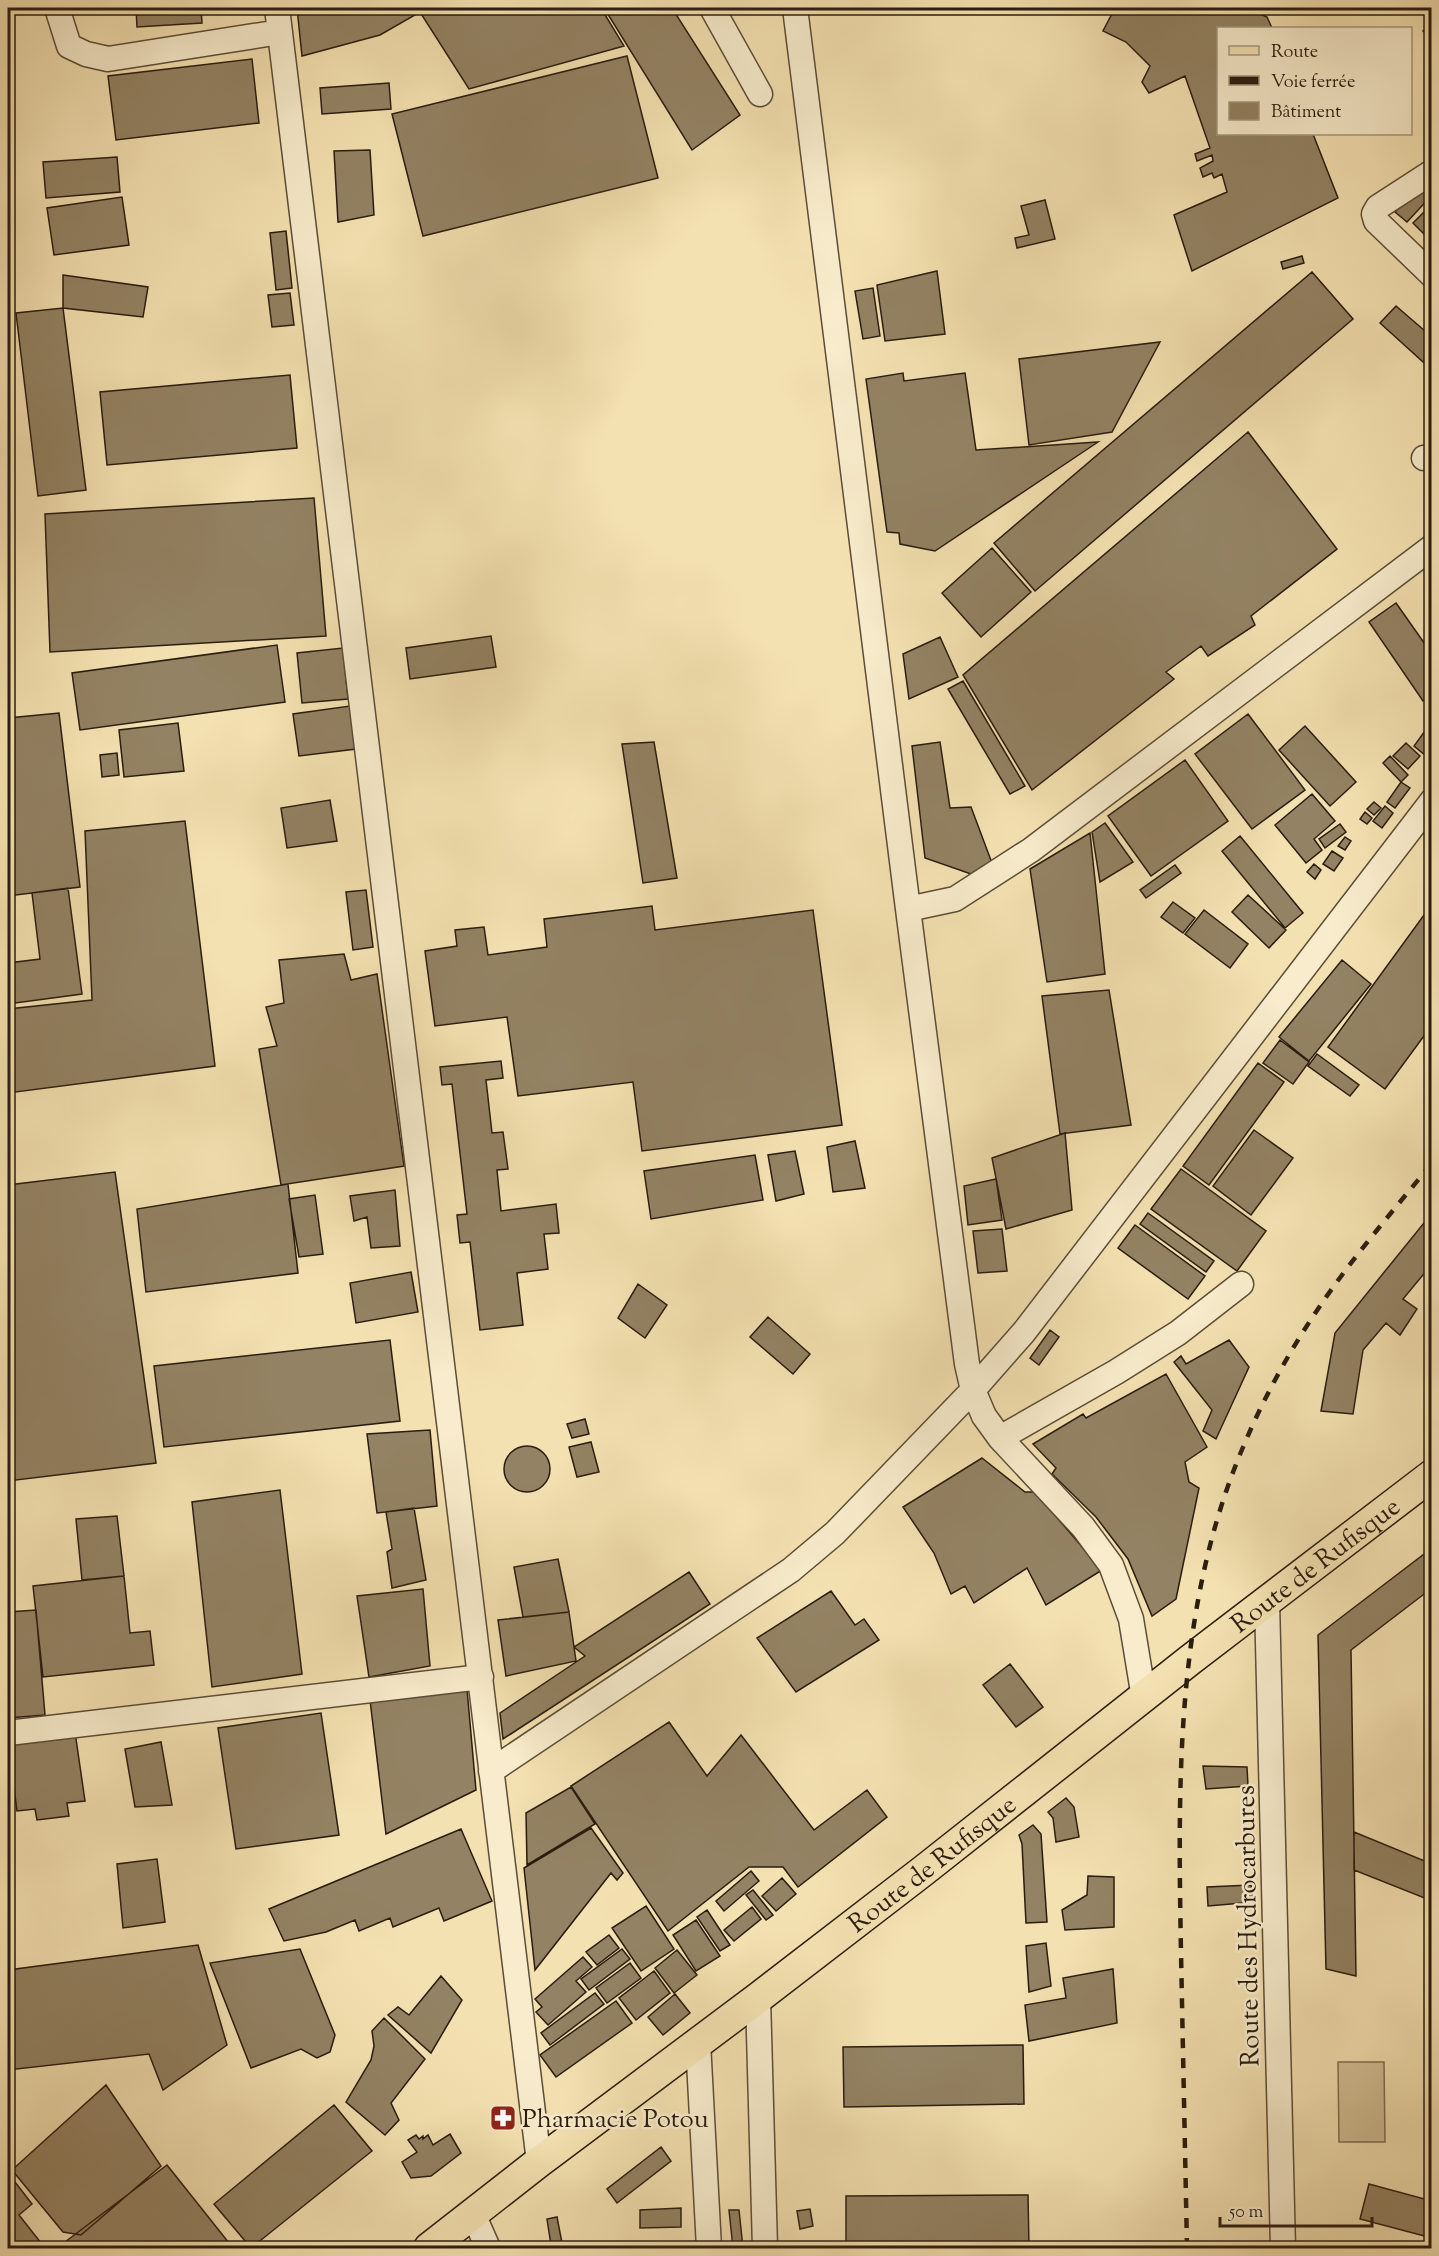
<svg xmlns="http://www.w3.org/2000/svg" width="1439" height="2256" font-family="'Sorts Mill Goudy',serif">
  <style>
    .green { fill: #d2c095; stroke: #7e6e52; stroke-width: 1.5 }
    .building { fill: #938263; stroke: #2a1c0f; stroke-width: 1.5 }
    .lines { fill: none; stroke-linecap: round; stroke-linejoin: round }
    .minor-casing { stroke: #5c4d38; stroke-width: 27 }
    .major-casing { stroke: #2a1c0f; stroke-width: 33 }
    .minor { stroke: #f8eccc; stroke-width: 24 }
    .major { stroke: #f4e1b1; stroke-width: 30 }
    .rail { stroke: #2a1c0f; stroke-width: 4.5; stroke-dasharray: 10 10; stroke-linecap: butt }
    .labels { text-anchor: middle; stroke-width: 5; stroke-linejoin: round; paint-order: stroke }
    .street-label { font-size: 26px; fill: #2a1c0f; stroke: #f8eccc }
    .poi-label { font-size: 26px; fill: #2a1c0f; stroke: #f8eccc; text-anchor: start }
  </style>
  <rect width="100%" height="100%" fill="#f4e1b1"/>
  <filter id="stains"><feTurbulence type="fractalNoise" baseFrequency=".00333" numOctaves="4"/><feColorMatrix values="0 0 0 0 .2 0 0 0 0 .09 0 0 0 0 .02 0 0 0 .5 -.17"/></filter>
  <radialGradient id="worn" r=".72"><stop offset=".6" stop-color="#630" stop-opacity="0"/><stop offset="1" stop-color="#630" stop-opacity=".3"/></radialGradient>
  <path class="green" d="M1338,2062h46l1,80h-46z"/>
  <path class="building" d="M136,8h65l1,15 -65,4z
    M297,8h304l23,38 -155,43 -49,-77 -40,23 -78,21z
    M604,8h68l68,107 -48,35z
    M1115,8h132l20,9 5,11h-54v106h95l25,64 -146,73 -18,-56 53,-23 -5,-18 -8,4 -2,-5 -9,4 -3,-9 13,-7 -1,-6 -15,6 -2,-7 15,-6 -25,-72 -36,17 -7,-11 8,-16 -24,-24 -23,-11z
    M1432,22v17l-9,-8z
    M627,56l31,122 -235,58 -31,-122z
    M252,59l7,64 -143,17 -8,-64z
    M389,83l2,26 -69,5 -2,-26z
    M370,150l4,65 -36,7 -4,-71z
    M117,157l3,35 -74,6 -3,-36z
    M1426,178l6,5v12l-25,27 -12,-10z
    M122,197l7,48 -75,10 -7,-47z
    M1045,200l10,39 -38,9 -2,-10 14,-3 -8,-29z
    M1432,204v38l-19,-19z
    M286,231l6,57 -16,2 -6,-57z
    M1302,256l2,7 -21,6 -2,-7z
    M937,271l8,63 -60,7 -8,-56z
    M1312,272l41,47 -318,272 -41,-48z
    M63,275l85,12 -5,30 -80,-9z
    M873,288l7,48 -17,3 -8,-48z
    M290,293l4,32 -22,2 -4,-32z
    M1396,306l36,31v33l-52,-47z
    M63,308l23,182 -48,6 -22,-183z
    M1160,342l-48,90 -83,13 -10,-86z
    M903,373l1,8 61,-8 11,77 122,-8 -163,109 -35,-7 -1,-11 -12,-1 -21,-153z
    M290,375l7,73 -190,17 -7,-73z
    M1248,432l89,117 -86,67 4,9 -47,31 -7,-10 -35,26 8,7 -142,111 -69,-115z
    M314,498l12,138 -276,16 -5,-138z
    M992,548l39,44 -50,45 -39,-44z
    M1396,603l36,51v41l-9,6 -54,-79z
    M491,636l5,31 -86,12 -4,-31z
    M940,637l18,40 -49,22 -6,-45z
    M277,645l8,57 -205,28 -8,-57z
    M343,648l5,51 -46,4 -5,-50z
    M963,681l62,105 -15,8 -62,-105z
    M350,706l6,43 -57,7 -6,-42z
    M59,713l21,174 -72,9v-178z
    M1248,714l57,76 -53,39 -57,-75z
    M178,723l6,48 -60,6 -5,-47z
    M1305,726l51,56 -26,24 -51,-56z
    M1427,728l5,4 -1,28 -17,-14z
    M654,742l23,136 -34,5 -21,-139z
    M940,742l10,66 21,-1 24,64 -24,3 -46,-16 -13,-112z
    M1406,743l14,13 -12,13 -15,-13z
    M117,753l2,22 -17,2 -2,-22z
    M1390,756l18,19 -7,7 -18,-19z
    M1185,760l43,61 -77,55 -43,-60z
    M1401,782l9,6 -15,20 -8,-6z
    M1312,794l23,27 -21,18 8,11 -16,13 -31,-38z
    M330,800l7,41 -50,7 -6,-40z
    M1374,802l7,6 -7,7 -7,-6z
    M1385,806l8,7 -11,15 -9,-7z
    M1365,812l7,6 -5,6 -7,-5z
    M185,821l30,245 -207,27v-84l84,-9 -7,-169z
    M1105,823l28,39 -33,20 -8,-50z
    M1340,824l6,8 -21,16 -6,-9z
    M1090,833l15,141 -58,8 -17,-113z
    M1240,836l63,77 -18,15 -63,-77z
    M1345,837l6,4 -6,9 -7,-4z
    M1332,851l11,7 -9,13 -11,-7z
    M1314,864l7,6 -6,9 -8,-7z
    M1175,865l6,8 -35,25 -6,-8z
    M68,888l14,106 -74,10v-41l32,-4 -8,-66z
    M366,890l7,57 -20,3 -7,-58z
    M1248,895l38,35 -17,18 -37,-36z
    M1173,902l22,16 -12,15 -22,-16z
    M1432,904v121l-47,64 -57,-42z
    M652,906l3,24 158,-20 29,215 -200,26 -9,-69 -115,14 -11,-79 -72,9 -10,-75 32,-5 -2,-16 29,-3 4,28 59,-8 -3,-28z
    M1204,910l44,34 -18,24 -45,-34z
    M344,954l7,26 26,-6 27,192 -123,19 -22,-136 18,-3 -11,-39 18,-4 -5,-43z
    M1342,960l29,24 -62,77 -30,-24z
    M1109,990l22,135 -71,9 -18,-138z
    M1280,1040l29,22 -16,22 -30,-21z
    M1317,1054l42,31 -9,11 -42,-30z
    M501,1061l2,17 -17,2 6,53 11,-1 5,37 -11,1 4,41 55,-7 3,29 -15,1 4,35 -31,4 6,52 -43,5 -10,-88 -10,1 -3,-28 10,-1 -15,-130 -10,1 -2,-18z
    M1258,1063l26,19 -75,103 -26,-19z
    M1254,1130l39,28 -42,57 -38,-29z
    M1065,1133l7,77 -66,19 -14,-71z
    M855,1141l10,47 -32,4 -6,-45z
    M795,1151l9,43 -28,7 -8,-46z
    M755,1155l8,45 -112,19 -7,-48z
    M1181,1169l85,62 -29,40 -86,-62z
    M115,1172l41,291 -148,18v-296z
    M996,1179l6,41 -34,5 -4,-39z
    M288,1184l10,89 -152,19 -9,-83z
    M395,1190l5,56 -29,2 -4,-31 -13,4 -4,-25z
    M315,1195l8,59 -24,3 -10,-58z
    M1148,1213l66,48 -8,11 -66,-48z
    M1432,1213v51l-29,35 14,10 -17,26 -14,-12 -23,27 -10,64 -32,-3 14,-78z
    M1135,1225l70,51 -17,23 -70,-51z
    M1002,1229l5,42 -29,2 -5,-42z
    M411,1272l7,40 -62,11 -6,-40z
    M638,1284l29,21 -22,33 -27,-20z
    M768,1317l42,37 -17,20 -43,-37z
    M1050,1330l9,7 -20,28 -9,-7z
    M390,1340l10,81 -236,26 -10,-81z
    M1229,1340l20,27 -33,72 -13,-8 9,-21 -38,-48 7,-6 5,8z
    M1166,1374l41,73 -22,15 4,20 10,6 -23,111 -24,17 -24,-57 -32,-42 -44,-43 4,-6 -23,-24 50,-30 3,4z
    M585,1419l4,15 -17,4 -5,-14z
    M430,1430l7,76 -60,7 -10,-79z
    M591,1442l8,30 -22,5 -8,-30z
    M504 1469a23 23 0 1 1 46 0a23 23 0 1 1-46 0Z
    M982,1458l43,34h10l67,78 -56,35 -19,-37 -53,35 -9,-17 -14,8 -17,-41 -31,-46z
    M280,1490l22,184 -90,13 -20,-185z
    M414,1508l12,72 -34,8 -5,-36 5,-3 -6,-37z
    M117,1516l7,60 -42,4 -6,-61z
    M1432,1548v40l-81,62 5,326 -30,-7 -8,-334z
    M558,1559l11,53 -46,5 -9,-50z
    M689,1572l21,32 -207,135 -3,-26 85,-57 -11,-9z
    M124,1576l6,57 20,-2 4,34 -111,12 -10,-91z
    M423,1589l7,77 -61,11 -12,-81z
    M831,1591l24,34 9,-6 15,21 -83,52 -39,-54z
    M36,1610l9,105 -37,3v-106z
    M569,1612l7,49 -70,15 -8,-56z
    M1010,1664l33,43 -27,20 -33,-42z
    M467,1689l9,101 -90,44 -16,-134z
    M321,1713l18,122 -103,14 -18,-121z
    M669,1722l38,54 34,-41 73,95 53,-40 20,27 -89,70 -15,-20h-34l-81,64 -97,-145z
    M75,1732l10,69 -18,2 2,13 -32,4 -2,-11 -18,2 -9,-70z
    M161,1742l11,63 -37,2 -10,-58z
    M1203,1766l44,1 1,19 -42,3z
    M571,1787l24,37 -68,41 -1,-52z
    M1066,1798l8,9 5,30 -23,5 -3,-24 -5,-6z
    M1033,1825l8,9 6,88 -21,1 -4,-79 -3,-9z
    M591,1828l32,45 -6,7 -6,-7 -76,97 -11,-102z
    M461,1829l31,72 -48,20 -5,-13 -46,19 -3,-9 -31,13 -4,-11 -29,12 -42,9 -15,-32z
    M1354,1832l78,32v37l-78,-31z
    M157,1859l8,63 -42,6 -6,-64z
    M751,1871l8,10 -35,30 -8,-10z
    M1088,1876l26,1v50l-49,3 -3,-20 25,-15z
    M782,1878l14,16 -20,17 -14,-15z
    M1251,1885l3,17 -46,4 -1,-19z
    M753,1890l20,25 -7,5 -20,-25z
    M646,1906l28,43 -33,22 -29,-43z
    M752,1907l9,12 -27,22 -10,-11z
    M707,1910l23,35 -10,6 -23,-34z
    M696,1920l24,36 -24,15 -23,-36z
    M609,1935l10,13 -22,17 -11,-13z
    M1046,1943l5,43 -22,6 -3,-46z
    M198,1945l29,100 -64,45 -14,-36 -141,16v-100z
    M300,1949l35,86 -5,17 -13,6 -16,-9 -50,19 -41,-105z
    M622,1949l8,10 -41,31 -8,-11z
    M677,1950l20,25 -23,18 -19,-25z
    M583,1957l9,10 -16,14 10,11 -38,33 -12,-13 6,-5 -7,-8z
    M630,1963l11,15 -34,25 -11,-15z
    M1113,1969l4,54 -88,18 -4,-36 41,-7 -3,-20z
    M654,1971l16,22 -34,27 -17,-22z
    M441,1976l21,24 -31,53 -43,-38 10,-8 11,8z
    M595,1993l9,11 -54,41 -9,-12z
    M675,1994l15,19 -27,22 -15,-18z
    M616,2001l16,22 -76,54 -16,-22z
    M384,2018l41,41 -34,44 8,17 -14,15 -39,-33 25,-42 3,-14 -2,-15z
    M1023,2045l1,59 -180,3 -1,-60z
    M106,2085l55,81 -80,69 -18,-3 -51,-62z
    M334,2105l38,46 -121,97 -37,-44z
    M450,2134l11,19 -30,23 -20,2 -9,-16 15,-10 -9,-12 8,-5 3,4 4,-3v3l5,-4 5,10z
    M661,2147l10,14 -54,42 -10,-14z
    M167,2165l66,83h-169l-3,-3z
    M8,2173l24,31 -13,11 26,33h-37z
    M1369,2184l63,17v37l-72,-19z
    M1028,2195l1,53h-183v-52z
    M681,2208v19l-41,1v-18z
    M810,2209l3,17 -13,3 -3,-18z
    M729,2210h10l4,38h-10z
    M557,2217l5,26 -11,2 -4,-26z"/>
  <g class="lines">
    <defs>
      <path id="minor" d="M57,8l12,38 17,8 22,5 172,-27
        M277,8l262,2154
        M712,8l48,86
        M795,8l113,901 59,455 6,26 11,26 16,22 83,89 28,38 20,54 13,79
        M1432,172l-54,35 -4,7 2,7 56,54
        M1424,458l8,-1
        M908,909l47,-10 76,-49 401,-303
        M1000,1438l116,-66 62,-39 63,-49
        M1267,1602l16,646
        M8,1733l473,-56
        M491,1771l300,-201 44,-37 138,-143 51,-58 408,-531
        M758,1998l7,250
        M698,2042l11,206
        M473,2214l15,34"/>
      <g id="major">
        <path id="s1" d="M429,2248l110,-86 219,-164 165,-127 267,-211 242,-185"/>
      </g>
    </defs>
    <use href="#minor" class="minor-casing"/>
    <use href="#major" class="major-casing"/>
    <use href="#minor" class="minor"/>
    <use href="#major" class="major"/>
    <path class="rail" d="M1187,2248c-2,-98 -4,-196 -6,-295 -3,-169 -6,-342 60,-501 20,-49 47,-99 77,-143 34,-51 75,-98 114,-146"/>
  </g>
  <defs>
    <symbol id="pharmacy-square" viewBox="-11 -11 22 22"><rect x="-9" y="-9" width="18" height="18" rx="4" fill="#8f2418" stroke="#f8eccc"/><path d="M-2-6h4v4h4v4h-4v4h-4v-4h-4v-4h4Z" fill="#fff"/></symbol>
  </defs>
  <g fill-rule="evenodd">
    <use href="#pharmacy-square" x="488" y="2103" width="30" height="30"/>
  </g>
  <g class="labels">
    <g class="street-label">
      <text dy="9" stroke="none"><textPath href="#s1" startOffset="1119">Route de Rufisque</textPath></text>
      <text dy="9" stroke="none"><textPath href="#s1" startOffset="633">Route de Rufisque</textPath></text>
      <text transform="translate(1247 1926) rotate(-91)" y="9">Route des Hydrocarbures</text>
    </g>
    <g class="poi-label">
      <text x="522" y="2127">Pharmacie Potou</text>
    </g>
  </g>
  <rect width="1439" height="2256" fill="none" stroke="#f4e1b1" stroke-width="30"/>
  <rect x="9" y="9" width="1421" height="2238" fill="none" stroke="#2a1c0f" stroke-width="3"/>
  <rect x="15" y="15" width="1409" height="2226" fill="none" stroke="#2a1c0f" stroke-width="1.5"/>
  <rect x="1217" y="27" width="195" height="108" fill="#f8eccc" stroke="#a69980" stroke-width="1.5"/>
  <rect x="1229" y="46" width="30" height="9" fill="#f4e1b1" stroke="#a69980" stroke-width="1.5"/>
  <text x="1271" y="57" font-size="18" fill="#2a1c0f">Route</text>
  <rect x="1229" y="76" width="30" height="9" fill="#2a1c0f" stroke="#a69980" stroke-width="1.5"/>
  <text x="1271" y="87" font-size="18" fill="#2a1c0f">Voie ferrée</text>
  <rect x="1229" y="102" width="30" height="18" fill="#938263" stroke="#a69980" stroke-width="1.5"/>
  <text x="1271" y="117" font-size="18" fill="#2a1c0f">Bâtiment</text>
  <path d="M1220 2217v9h152v-9" fill="none" stroke="#2a1c0f" stroke-width="3"/>
  <text x="1229" y="2217" font-size="18" fill="#2a1c0f" stroke="#f8eccc" stroke-width="4.5" paint-order="stroke">50 m</text>
  <rect width="100%" height="100%" filter="url(#stains)"/>
  <rect width="100%" height="100%" fill="url(#worn)"/>
</svg>
